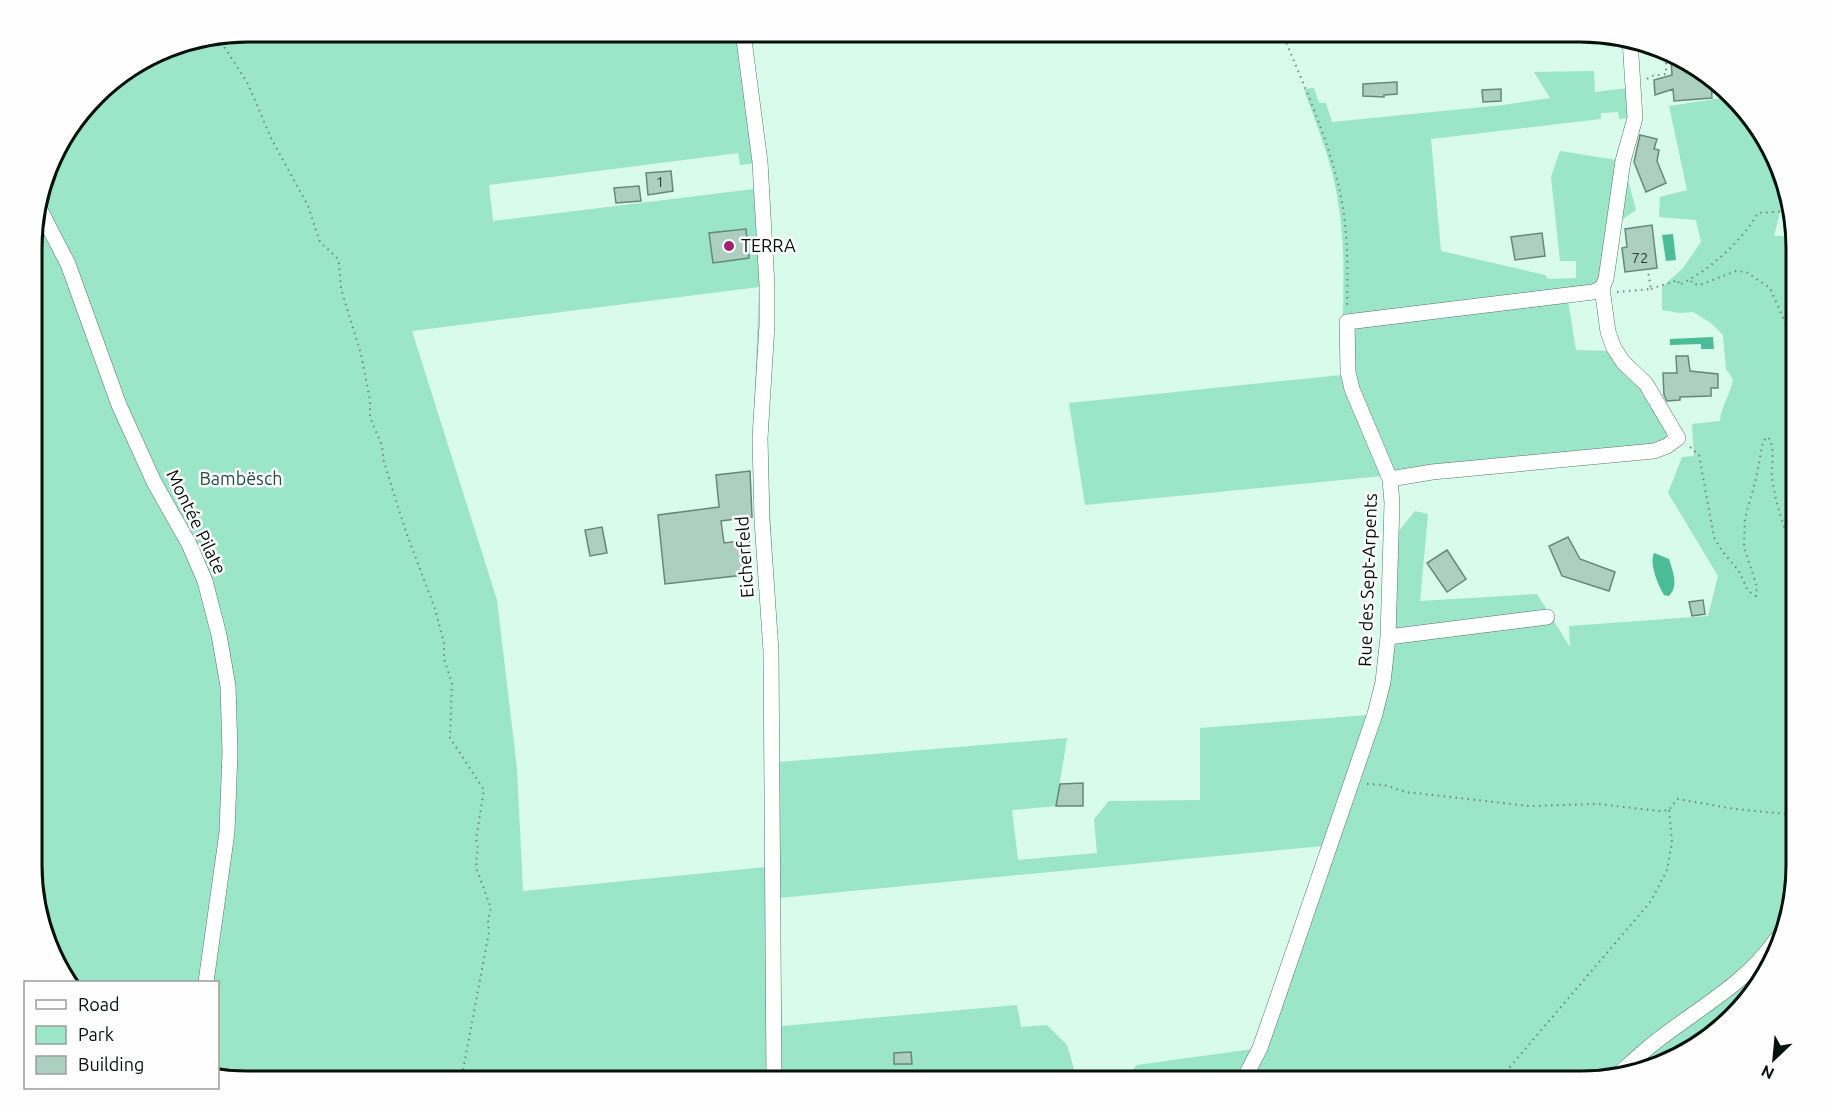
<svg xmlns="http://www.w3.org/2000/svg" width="1828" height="1113" font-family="Ubuntu,sans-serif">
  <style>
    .green { fill: #9be5c9; fill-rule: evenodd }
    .water { fill: #4cbb97 }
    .building { fill: #adcfc1; stroke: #67877a; stroke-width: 1.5 }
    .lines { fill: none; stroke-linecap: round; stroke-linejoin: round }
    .minor-casing { stroke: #58776b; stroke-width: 16 }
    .path { stroke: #70887e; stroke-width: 2; stroke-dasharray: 1.5 4.5; stroke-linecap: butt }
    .minor { stroke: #fff; stroke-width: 15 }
    .poi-dot { fill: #a22070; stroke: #fefefe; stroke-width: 2 }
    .labels { text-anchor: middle; stroke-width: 5; stroke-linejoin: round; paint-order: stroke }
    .number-label { font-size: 15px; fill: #2f4039 }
    .poi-label { font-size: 18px; fill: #05110c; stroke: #fefefe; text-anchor: start }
    .park-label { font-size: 18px; fill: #235141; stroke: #fefefe }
    .street-label { font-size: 18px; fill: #05110c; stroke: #fefefe }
    .rim { fill: none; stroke: #05110c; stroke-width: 3 }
  </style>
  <rect width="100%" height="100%" fill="#d8fbec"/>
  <path class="green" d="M248,32h502l18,139 6,114 -7,160 10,214 2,103 288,-24 -11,68 -44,4 6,50 79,-7 -3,-34 15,-18 91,-1v-72l168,-13 10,-34 4,-43 5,-135 -5,-27 -297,29 -16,-102 272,-28c1,-60 7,-121 -4,-180 -6,-36 -21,-71 -33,-106l10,-1 5,15h7l6,19 171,-17 47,-7 -16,-26 60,-1 1,21 33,-4 2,30 -11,1 -1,-7 -17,1v6l-170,20 10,112 104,24 3,4 28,-1v-17h-16l-9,-84 9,-26 63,10 13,49 -23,16 -7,53 -4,9 -9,4 -26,3 9,55 32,1 34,38 24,41 1,16 -13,5 -222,21 -36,6 -1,58 20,-25 13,3 -8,87 117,-7 33,53 -1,-21 139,-10 10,-40 -50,-83 14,-36 12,-1 -2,-32 28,-3c1,-15 11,-27 13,-42l-7,-10 -3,-34 -12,-12 -18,-11 -13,1 -18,-3v-23l21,-19 18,-26 -5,-22 -37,-3 1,-20 27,-7 -18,-84 59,-9 39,42 22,72 -9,1 -6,24h13v22l9,-1v622l-36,106 -71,67 -95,29h-471l14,-16 116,-16 16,-42 53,-161 -543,52 3,128 235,-21 4,22 26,-2 20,20 7,24 15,12h-842l-29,-3v-96h-149l-8,-8 -28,-81v-673l21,-68 51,-67 60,-37zM738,153l2,12 20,-2 2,25 -269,33 -4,-36zM759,287l-6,151 7,1 2,81 8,127 -5,2 2,218 -244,24 -6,-122 -20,-169 -85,-269z"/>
  <path class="water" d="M1673,234l3,26 -10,1 -4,-26z
    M1713,337l1,12h-13v-5l-31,1v-6z
    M1654,553l15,6c4,13 10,27 0,37l-5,-1c-6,-10 -15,-31 -10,-42z"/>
  <path class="building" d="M1671,59h11l18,9 11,11 1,19 -38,3 -1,-12 -18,6 -1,-15 18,-5z
    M1397,82v12l-13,1v2l-21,-1v-12z
    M1501,89v12l-18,1 -1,-12z
    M1640,135l17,4 -3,10 5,1 -2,11 9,22 -20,9 -12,-30z
    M671,171l2,20 -25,4 -2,-22z
    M639,186l2,15 -25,2 -2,-15z
    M1652,225l5,43 -32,4 -3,-24 5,-1 -2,-18z
    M746,229l3,29 -36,5 -4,-30z
    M1542,233l3,23 -30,4 -4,-23z
    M1676,356h12l2,15 28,3v14h-7v8l-31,1v3l-13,1 -3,-6 -1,-22h14z
    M750,471l2,46 -31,4 3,22 25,-3 4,34 -88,10 -7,-69 61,-8 -3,-32z
    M602,527l5,26 -17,3 -5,-26z
    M1568,537l12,22 35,13 -6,19 -47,-15 -13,-30z
    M1447,550l19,29 -19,13 -20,-29z
    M1703,600l2,14 -13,2 -3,-14z
    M1083,783v23h-27l4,-22z
    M911,1052l1,12h-18v-11z"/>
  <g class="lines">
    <defs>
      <path id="minor" d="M743,32l17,130 7,124v39l-7,113 2,82 9,131 3,430
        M38,206l30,58 51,141 35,77 35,62 16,37 14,54 9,51 2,66 -3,80 -21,150
        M1390,479l42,-7 222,-21 13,-5 11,-8 -32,-54 -23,-22 -9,-14 -6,-16 -6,-44
        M1388,637l159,-20
        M1620,1073c9,-8 18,-17 28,-25 43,-36 95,-61 128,-108
        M1243,1081l17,-33 14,-40 101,-294 8,-32 5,-45 4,-134 -2,-24 -38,-90 -4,-17 -1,-50 246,-30 9,-4 4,-9 17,-118 12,-43 -5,-78"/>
    </defs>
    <use href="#minor" class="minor-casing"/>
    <path class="path" d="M1282,32c21,52 46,105 58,160 8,37 8,76 7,115
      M218,37l30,47 23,54 37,68 12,36 17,16 2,6 2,25 20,65 9,46v17l12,29 2,16 22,70 29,77 9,34v16l8,24 -2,55 34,52 -8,49 2,9 -2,14 1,8 14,38 -3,12 1,12 -28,149
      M1647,79l4,-3 15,-2v-19l4,-2
      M1691,281l2,3 7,1 36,-14 10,1 24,16 26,59
      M1651,289l27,-9 1,5c31,-15 62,-43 79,-72l31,-2
      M1617,292l34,-3 -3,-18
      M1690,447l9,8 15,82 8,14 17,20 9,20 8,5 1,-9 -13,-40 1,-29 11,-39 7,-38 5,-4c8,11 3,27 4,41 4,27 12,53 24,77
      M1367,784l17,1 22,7 123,14 69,-2 61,7 10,-1 8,-11 58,10 61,6
      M1498,1081l153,-180 16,-31 5,-28 -3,-32"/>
    <use href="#minor" class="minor"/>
  </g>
  <circle class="poi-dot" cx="729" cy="246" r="6"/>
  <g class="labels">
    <g class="number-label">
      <text x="660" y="187">1</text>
      <text x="1640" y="263">72</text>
    </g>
    <g class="poi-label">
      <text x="741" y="252">TERRA</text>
    </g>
    <g class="park-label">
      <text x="241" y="485">Bambësch</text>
    </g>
    <g class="street-label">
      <text transform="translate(196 522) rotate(64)" y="6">Montée Pilate</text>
      <text transform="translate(745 557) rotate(-94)" y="6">Eicherfeld</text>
      <text transform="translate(1368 580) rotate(-88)" y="6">Rue des Sept-Arpents</text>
    </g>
  </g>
  <path d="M0 0H1828V1113H0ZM248 42H1580A206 206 0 0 1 1786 248V865A206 206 0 0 1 1580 1071H248A206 206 0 0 1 42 865V248A206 206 0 0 1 248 42Z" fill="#fefefe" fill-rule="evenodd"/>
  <path class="rim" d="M248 42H1580A206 206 0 0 1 1786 248V865A206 206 0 0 1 1580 1071H248A206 206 0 0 1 42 865V248A206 206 0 0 1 248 42Z"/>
  <rect x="24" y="981" width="195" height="108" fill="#fefefe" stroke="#9a9f9d" stroke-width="1.5"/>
  <rect x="36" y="1000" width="30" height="9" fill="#ffffff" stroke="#9a9f9d" stroke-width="1.5"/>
  <text x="78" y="1011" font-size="18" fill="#05110c">Road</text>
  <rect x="36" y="1026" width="30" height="18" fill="#9be5c9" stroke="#9a9f9d" stroke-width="1.5"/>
  <text x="78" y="1041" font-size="18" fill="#05110c">Park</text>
  <rect x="36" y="1056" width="30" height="18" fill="#adcfc1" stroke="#9a9f9d" stroke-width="1.5"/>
  <text x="78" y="1071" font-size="18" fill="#05110c">Building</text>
  <g transform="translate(1774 1059) rotate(206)" stroke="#fefefe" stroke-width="4.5" paint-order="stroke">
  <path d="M0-4.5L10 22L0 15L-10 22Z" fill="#05110c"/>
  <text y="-9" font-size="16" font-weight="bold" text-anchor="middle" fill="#05110c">N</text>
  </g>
</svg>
